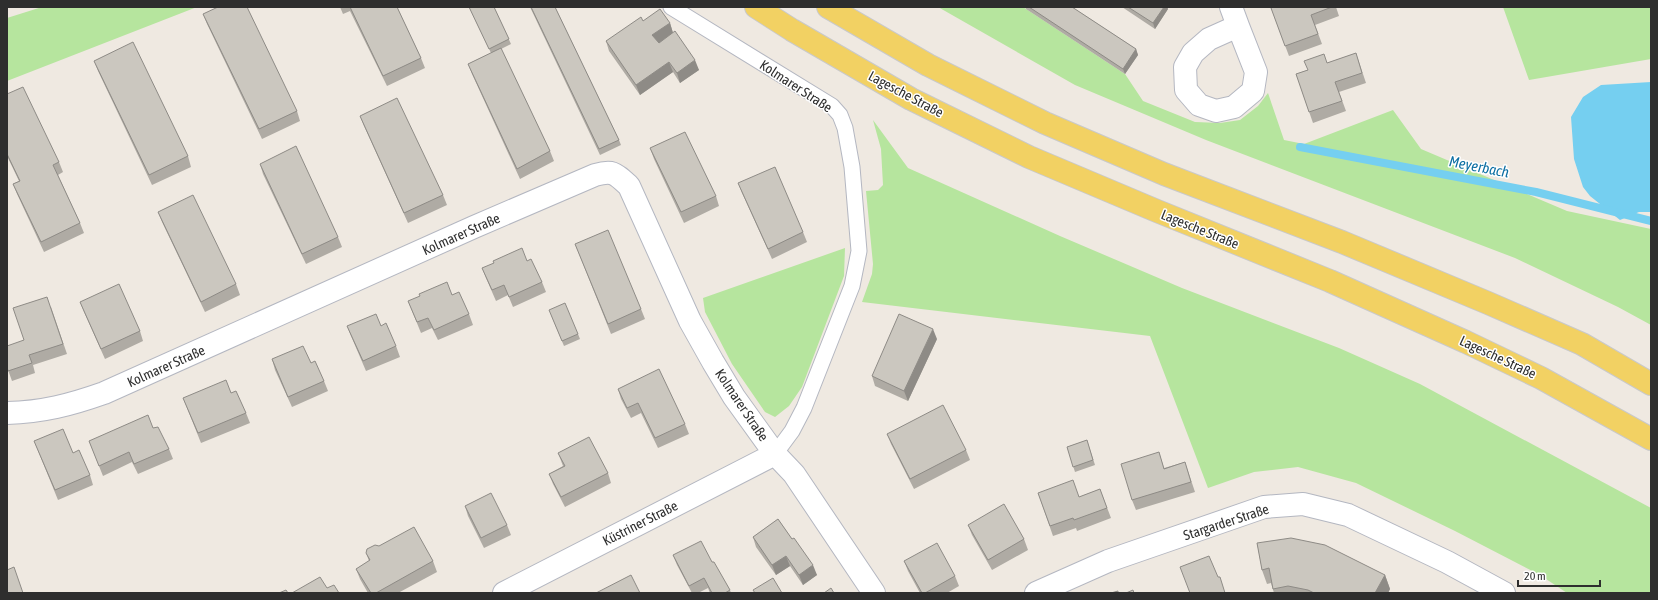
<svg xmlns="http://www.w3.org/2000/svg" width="1658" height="600" font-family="'Asap Condensed',sans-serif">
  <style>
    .green { fill: #b6e59e }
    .water { fill: #75cff0 }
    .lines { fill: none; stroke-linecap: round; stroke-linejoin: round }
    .stream { stroke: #75cff0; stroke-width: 8 }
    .lane-casing { stroke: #b4b7c1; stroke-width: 17 }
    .street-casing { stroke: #b4b7c1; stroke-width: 24 }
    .primary-casing { stroke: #c9c9c9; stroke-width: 24 }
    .lane { stroke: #fff; stroke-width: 15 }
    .street { stroke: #fff; stroke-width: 22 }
    .primary { stroke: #f2d163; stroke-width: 22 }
    .wall { fill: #afaba4 }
    .shaded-wall { fill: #8e8b86 }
    .building { fill: #cbc7bf; stroke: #8e8b86 }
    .labels { text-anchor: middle; stroke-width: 3; stroke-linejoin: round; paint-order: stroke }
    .street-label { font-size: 14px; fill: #2e2e2e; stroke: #fff }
    .water-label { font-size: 15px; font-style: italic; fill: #0d6fa3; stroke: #fff }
  </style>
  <rect width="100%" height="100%" fill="#efe9e1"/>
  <path class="green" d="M42,7h155l-190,74v-63z
    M938,7h85l102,67 18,27 52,21 25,1 20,-3 18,-14 10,-13 16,47 20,4 89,-34 28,39 146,62 84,18v96l-33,-18 -103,-49 -309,-118 -131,-55z
    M1503,7h148v52l-122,21z
    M873,120l35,48 152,68 122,52 157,60 81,36 231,124v85h-84l-27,-18 -85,-44 -99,-48 -58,-16 -44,5 -46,16 -58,-152 -288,-34 10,-28 1,-10 -7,-73 12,-1 5,-5 -2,-36z
    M845,248l-1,28 -42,111 -13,19 -14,11 -10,-5 -33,-48 -27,-52 -2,-14z"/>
  <path class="water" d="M1651,82v130h-12l-19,8 -30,-24 -7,-9 -9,-28 -3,-42 12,-20 18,-12z"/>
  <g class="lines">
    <path class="stream" d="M1300,147l236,45 115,29"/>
    <defs>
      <path id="lane" d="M671,7l161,99 8,9 5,13 7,39 7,84 -7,35 -48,122 -12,23 -17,23"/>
      <path id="street" d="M1231,7l7,19 18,46 -3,19 -19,16 -18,4 -17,-6 -13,-15 -1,-23 8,-14 16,-14 29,-13
        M7,413c36,-1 63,-8 97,-20l370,-166 121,-52c18,-5 20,-2 34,11l61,135 23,41 21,35 41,57 19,20 80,119
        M504,593l271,-139
        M1036,593l72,-32 156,-54 39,-3 45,11 99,47 57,31"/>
      <path id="primary" d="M756,7l36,23 119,69 118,58 128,54 173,70 136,61 75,36 110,61
        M828,7l100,58 117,58 119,51 178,68 146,61 94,41 69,40"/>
    </defs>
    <use href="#lane" class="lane-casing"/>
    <use href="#street" class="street-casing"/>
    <use href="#primary" class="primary-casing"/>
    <use href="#lane" class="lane"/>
    <use href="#street" class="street"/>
    <use href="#primary" class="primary"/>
  </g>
  <path class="wall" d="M340,7h57l24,51 4,10 -38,18 -37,-75 -7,3z
    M469,7h25l17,37 -10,5 49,102 4,10 -34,18 -48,-105 -4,-10 23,-11z
    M530,7h25l64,133 2,5 -21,10z
    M1025,7h47l64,42 2,6 -13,19 -99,-65z
    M1122,7h45l1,2 -13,20z
    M1274,7h62l3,9 -24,9 7,19 -33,12 -18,-48z
    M203,14l94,97 3,10 -38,18 -55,-115z
    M643,21l27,2 3,10 26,37 -19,13 -7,-11 -33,23 -31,-44 -3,-10z
    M1356,53l10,30 -27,9 7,19 -33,12 -17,-49z
    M94,61l94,95 3,11 -39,18 -54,-114z
    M7,94l52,68 4,10 -5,3 22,48 4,10 -40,19 -27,-58 -4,-10 6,-3 -12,-25z
    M360,116l83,79 4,10 -39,18 -44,-97z
    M650,148l66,48 3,10 -35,17 -30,-64z
    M260,164l78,73 4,10 -36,17 -43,-90z
    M738,183l65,49 4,10 -35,17 -30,-66z
    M158,212l78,72 4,11 -35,17 -43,-90z
    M575,244l66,65 4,10 -34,15z
    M527,261l15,21 4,10 -33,15 -5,-12 -12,6 -10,-23 -4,-10z
    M408,301l61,13 4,11 -35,15 -6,-12 -11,5z
    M80,302l60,29 3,10 -38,18 -21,-47z
    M51,307l16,47 -34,11 2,8 -23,8 -5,-14 17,-27z
    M551,315l27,19 2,5 -16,7z
    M347,326l49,20 4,11 -34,14 -15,-35z
    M937,339l-29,62 -33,-15 -3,-10z
    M272,359l39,4 13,18 4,10 -36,16 -17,-37z
    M618,389l67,35 4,10 -31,14 -17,-35 -10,5 -10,-19z
    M231,393l15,20 4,10 -49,20 -18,-45z
    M153,428l16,21 4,10 -35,15 -6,-12 -29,14 -14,-35z
    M887,434l79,16 4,10 -56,29 -23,-45z
    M1087,440l8,25 -20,7 -8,-25z
    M34,441l39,12 17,22 3,10 -35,15z
    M1159,452l5,16 21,-6 10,30 -59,18 -4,-10z
    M558,453l50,20 3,10 -46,24 -12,-23 -4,-10 14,-8z
    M1100,489l11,29 -34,13 -1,-3 -23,8 -15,-43 41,4z
    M465,506l42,19 4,10 -27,13 -16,-32z
    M778,519l39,56 -14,10 -13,-19 -14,9 -20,-28 -3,-10z
    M968,525l56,14 4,11 -36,20 -20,-35z
    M1257,543l128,32 5,14 -2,4h-114l-3,-10 -4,1 -5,-14z
    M366,553l67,8 4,11 -39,21h-30l-8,-14 -4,-10 13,-8z
    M673,555l39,7 18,28 1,3h-21l-2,-5 -10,5h-6l-15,-28z
    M904,561l51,15 4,10 -12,7h-27l-12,-22z"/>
  <path class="shaded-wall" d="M1164,7h3l1,2 -13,20 -2,-6z
    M670,23l3,10 -17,12 -4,-10z
    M1136,49l2,6 -13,19 -2,-5z
    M695,60l4,10 -19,13 -3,-10z
    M669,62l4,10 -33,23 -4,-10z
    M933,329l4,10 -29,62 -4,-10z
    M786,556l4,10 -14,9 -4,-10z
    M813,565l4,10 -14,10 -4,-10z
    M1385,575l5,14 -2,4h-13z"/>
  <path class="building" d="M218,7h29l50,104 -38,18 -56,-115z
    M350,7h47l24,51 -38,18z
    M469,7h25l15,32 -20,10z
    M531,7h24l64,133 -20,9z
    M1029,7h43l64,42 -13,20z
    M1128,7h36l-11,16z
    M1274,7h58l-21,8 7,19 -33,12 -14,-38z
    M660,9l10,14 -18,12 7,8 16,-12 20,29 -18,13 -8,-11 -33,23 -30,-44 35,-24 2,4z
    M133,42l55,114 -39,19 -55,-114z
    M501,48l49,103 -33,18 -49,-105z
    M1356,53l6,20 -27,9 7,19 -33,11 -13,-38 12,-4 -4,-9 20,-7 3,9z
    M23,87l36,75 -6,3 27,58 -39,19 -28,-58 7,-3 -13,-27v-60z
    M397,98l46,97 -39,18 -44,-97z
    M685,132l31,64 -35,16 -31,-64z
    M296,146l42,91 -36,17 -42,-90z
    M775,167l28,65 -35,17 -30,-66z
    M193,195l43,89 -35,18 -43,-90z
    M608,230l33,79 -33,15 -33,-80z
    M522,248l5,13 4,-2 11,23 -33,15 -5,-12 -12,5 -10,-22 12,-5 -1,-2z
    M447,282l5,13 7,-3 10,22 -35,16 -6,-12 -11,4 -9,-21 12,-5 -1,-2z
    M119,284l21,47 -39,18 -21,-47z
    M47,297l16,47 -34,11 3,8 -24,8 -1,-4v-21l17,-6 -11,-32z
    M565,303l13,31 -16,7 -13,-31z
    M376,314l5,12 5,-3 10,23 -33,15 -16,-35z
    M899,314l34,15 -29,62 -32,-15z
    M303,346l8,17 4,-2 9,20 -36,16 -16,-38z
    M659,369l26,55 -30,14 -17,-35 -11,5 -9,-19z
    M226,380l5,13 5,-2 10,22 -48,20 -15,-35z
    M943,405l23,45 -56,29 -23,-45z
    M148,415l5,13 5,-1 11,22 -35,15 -5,-12 -30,14 -10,-25z
    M63,429l10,24 6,-3 11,25 -35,15 -21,-49z
    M589,437l19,36 -47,24 -12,-23 16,-8 -7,-13z
    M1087,440l6,20 -20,7 -6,-20z
    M1159,452l5,17 21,-7 6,20 -59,18 -11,-36z
    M1073,480l6,17 21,-8 7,19 -33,12 -1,-2 -23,8 -12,-33z
    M491,493l16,32 -26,13 -16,-32z
    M1004,504l20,35 -36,21 -20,-35z
    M778,519l14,20 2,-1 19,27 -14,10 -13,-19 -14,9 -19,-28z
    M414,527l19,34 -57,32h-5l-15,-24 14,-9 -4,-7 1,-4 8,-4 4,1z
    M1291,538l34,7 60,30 -10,18h-61l-6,-3 -20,-4 -15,3 -4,-21 -7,2 -5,-27z
    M701,541l11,21h2l16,28 -5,3h-13l-8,-15 -15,8 -16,-31z
    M937,543l18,33 -30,17h-3l-18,-32z
    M1209,556l9,21h2l5,16h-35l-10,-26z
    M14,567l9,26h-16v-23z
    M631,575l9,18h-44z
    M320,577l7,11 7,-3 5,8h-47z
    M773,578l9,15h-27l-2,-3z
    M831,588l3,5h-10z
    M286,590l2,3h-9z
    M1133,590l1,3h-8z
    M1118,591v2h-7z"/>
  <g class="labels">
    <g class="street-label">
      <text transform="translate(796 86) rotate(33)" y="5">Kolmarer Straße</text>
      <text transform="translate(906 94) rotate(28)" y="5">Lagesche Straße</text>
      <text transform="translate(1200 229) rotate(22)" y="5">Lagesche Straße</text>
      <text transform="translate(461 234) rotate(-24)" y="5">Kolmarer Straße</text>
      <text transform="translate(1498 357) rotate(25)" y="5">Lagesche Straße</text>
      <text transform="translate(166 366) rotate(-24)" y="5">Kolmarer Straße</text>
      <text transform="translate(742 405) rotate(56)" y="5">Kolmarer Straße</text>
      <text transform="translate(1226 522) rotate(-18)" y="5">Stargarder Straße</text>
      <text transform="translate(640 523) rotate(-27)" y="5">Küstriner Straße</text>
    </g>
    <g class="water-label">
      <text transform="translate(1479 167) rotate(11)" y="5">Meyerbach</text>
    </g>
  </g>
  <rect width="1658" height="600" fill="none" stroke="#2e2e2e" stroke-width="16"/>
  <path d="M1518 580v6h82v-6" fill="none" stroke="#2e2e2e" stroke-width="2"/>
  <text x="1524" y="580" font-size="12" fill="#2e2e2e" stroke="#ffffff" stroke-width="3" paint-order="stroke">20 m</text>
</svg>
